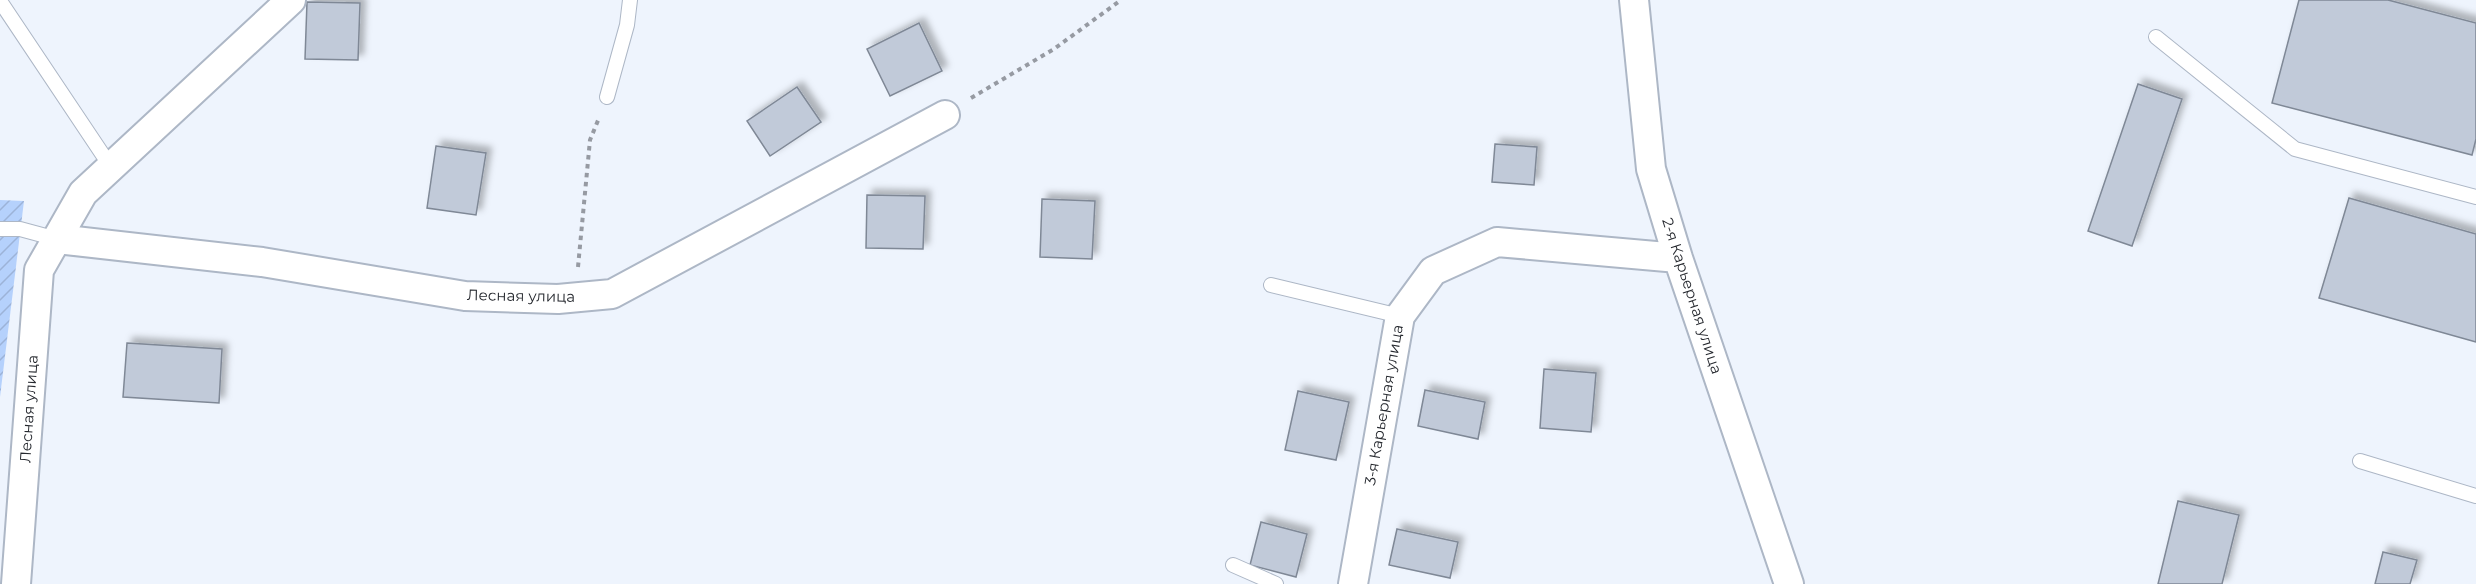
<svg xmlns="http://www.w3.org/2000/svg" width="2476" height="584" font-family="Montserrat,sans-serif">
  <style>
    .garden { fill: url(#garden-furrows) }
    .building { fill: #c1cad9; stroke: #7f8896; stroke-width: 1.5; filter: url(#shadow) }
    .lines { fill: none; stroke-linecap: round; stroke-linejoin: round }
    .lane-casing { stroke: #adb7c6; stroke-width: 16 }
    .street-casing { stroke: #adb7c6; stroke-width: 32 }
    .path { stroke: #969aa2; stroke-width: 4; stroke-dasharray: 4.5 4.5; stroke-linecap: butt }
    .lane { stroke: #fff; stroke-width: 14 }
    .street { stroke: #fff; stroke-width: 28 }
    .labels { text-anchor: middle; stroke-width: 6; stroke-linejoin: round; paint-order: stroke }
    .street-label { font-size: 15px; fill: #25282e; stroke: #fff }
  </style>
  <defs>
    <pattern id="garden-furrows" width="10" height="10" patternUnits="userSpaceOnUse" patternTransform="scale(1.5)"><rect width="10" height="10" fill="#b5d1fc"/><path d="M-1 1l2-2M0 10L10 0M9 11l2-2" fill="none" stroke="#9cb3d8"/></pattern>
    <filter id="shadow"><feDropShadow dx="5.5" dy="-5.5" stdDeviation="3" flood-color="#0004"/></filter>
  </defs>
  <rect width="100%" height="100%" fill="#eef4fd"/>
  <path class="garden" d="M0,200l24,1 -24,196z"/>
  <path class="building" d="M2299,0h89l88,23v116l-4,16 -200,-52z
    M307,2l53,1 -2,57 -53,-1z
    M919,23l23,48 -52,25 -23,-47z
    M2138,84l44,15 -50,147 -44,-15z
    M797,87l24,35 -51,34 -23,-35z
    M1495,144l42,3 -3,38 -42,-3z
    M436,146l50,7 -10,62 -49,-7z
    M867,195l58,1 -2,53 -57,-1z
    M2349,198l127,36v108l-157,-44z
    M1042,199l53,2 -3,58 -52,-2z
    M127,343l95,6 -3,54 -96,-6z
    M1544,369l52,4 -5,59 -51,-4z
    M1425,390l60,12 -7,37 -60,-13z
    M1298,391l51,11 -13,58 -51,-10z
    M2178,501l61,14 -17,69h-64z
    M1261,522l46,12 -11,43 -46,-12z
    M1397,529l61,13 -8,36 -61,-13z
    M2383,552l34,8 -7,24h-35z"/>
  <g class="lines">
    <defs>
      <path id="lane" d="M0,1l111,166
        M2156,37l139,112 181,48
        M607,97l20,-72 3,-25
        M0,229h20l37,10
        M1271,285l129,31
        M2360,461l116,35
        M1233,565l43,19"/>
      <path id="street" d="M1634,0l17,169 27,89 111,326
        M57,239l205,23 203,34 93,3 54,-5 333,-179
        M16,584l23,-314 44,-77 208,-193
        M1353,584l47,-268 33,-45 64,-29 181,16"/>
    </defs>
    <use href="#lane" class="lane-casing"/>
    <use href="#street" class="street-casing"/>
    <path class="path" d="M971,98l83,-49 67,-49
      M578,267l12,-127 9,-22"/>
    <use href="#lane" class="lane"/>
    <use href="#street" class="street"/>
  </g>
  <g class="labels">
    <g class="street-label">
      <text transform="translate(521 296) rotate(1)" y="5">Лесная улица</text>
      <text transform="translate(1692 296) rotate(72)" y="5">2-я Карьерная улица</text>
      <text transform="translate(1384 405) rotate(-80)" y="5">3-я Карьерная улица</text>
      <text transform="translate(29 409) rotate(-86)" y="5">Лесная улица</text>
    </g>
  </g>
</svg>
